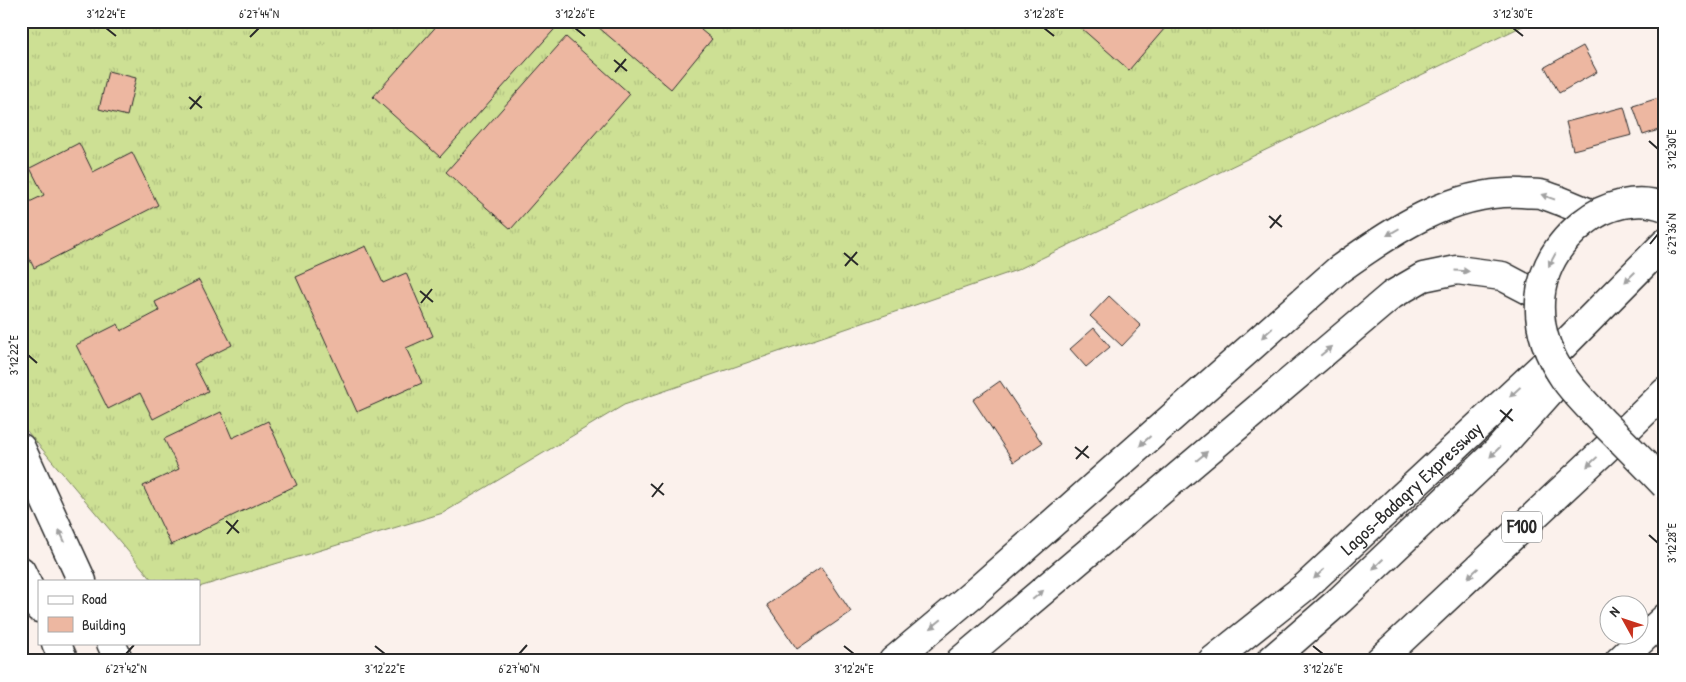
<svg xmlns="http://www.w3.org/2000/svg" width="1686" height="682" font-family="'Patrick Hand',sans-serif">
  <style>
    .grass { fill: url(#grass-tufts); stroke: #7c8660 }
    .building { fill: #edb7a1; stroke: #2b2b2b }
    .lines { fill: none; stroke-linecap: round; stroke-linejoin: round }
    .secondary-casing { stroke: #2b2b2b; stroke-width: 31 }
    .primary-casing { stroke: #2b2b2b; stroke-width: 31 }
    .trunk-casing { stroke: #2b2b2b; stroke-width: 31 }
    .secondary { stroke: #fff; stroke-width: 28 }
    .primary { stroke: #fff; stroke-width: 28 }
    .trunk { stroke: #fff; stroke-width: 28 }
    .secondary-bridge-casing { stroke: #2b2b2b; stroke-width: 31; stroke-linecap: butt }
    .secondary-bridge { stroke: #fff; stroke-width: 28 }
    .oneway { fill: #a0a0a0 }
    .ticks { fill: none; stroke: #2b2b2b; stroke-width: 2 }
    .labels { text-anchor: middle; stroke-width: 4.5; stroke-linejoin: round; paint-order: stroke }
    .shield { fill: #fff; stroke: #6b6b6b; stroke-width: 1 }
    .shield-label { font-size: 18px; font-weight: bold; fill: #2b2b2b }
    .street-label { font-size: 19px; fill: #2b2b2b; stroke: #fff }
    .neatline { fill: none; stroke: #2b2b2b; stroke-width: 2 }
    .ticks-label { font-size: 12px; text-anchor: middle; fill: #2b2b2b }
  </style>
  <defs>
    <pattern id="grass-tufts" width="24" height="20" patternUnits="userSpaceOnUse" patternTransform="scale(1.25)"><rect width="24" height="20" fill="#cde094"/><path d="M3 7l-1-3M5 7V3M7 7l1-3M15 17l-1-3M17 17v-4M19 17l1-3" fill="none" stroke="#b0c080"/></pattern>
  </defs>
  <rect width="100%" height="100%" fill="#fbf1ec"/>
  <filter id="ink" filterUnits="userSpaceOnUse"><feTurbulence type="fractalNoise" baseFrequency=".02" numOctaves="2"/><feDisplacementMap in="SourceGraphic" scale="10" xChannelSelector="R" yChannelSelector="G"/><feConvolveMatrix kernelMatrix="1 2 1 2 8 2 1 2 1" color-interpolation-filters="sRGB"/></filter>
  <g filter="url(#ink)">
    <path class="grass" d="M21,21h1512l-516,249 -393,135 -181,108 -244,74v-6h-46l-132,-157z"/>
    <path class="building" d="M441,21l120,1 -121,135 -67,-60z
      M591,21h117l-7,9 11,9 -41,50z
      M1073,21h98l-42,49z
      M566,37l64,57 -119,135 -65,-57z
      M1583,46l14,26 -38,21 -14,-26z
      M108,71l28,7 -9,38 -28,-7z
      M1665,96v32l-22,7 -10,-29z
      M1624,107l8,28 -59,15 -7,-28z
      M79,143l14,29 39,-20 26,53 -124,63 -13,-26v-36l23,-11 -14,-27z
      M366,246l17,37 23,-10 27,63 -27,12 16,35 -65,29 -61,-135z
      M199,280l33,65 -38,19 14,27 -55,28 -13,-26 -32,16 -32,-64 42,-21 3,7 38,-20 -4,-9z
      M1109,296l32,30 -19,20 -32,-30z
      M1094,328l16,19 -24,20 -16,-18z
      M1000,381l42,62 -28,19 -41,-62z
      M221,412l11,26 36,-17 29,64 -126,60 -28,-59 36,-17 -15,-30z
      M821,567l30,45 -54,37 -30,-44z"/>
    <g class="lines">
      <defs>
        <path id="secondary" d="M21,448l61,133
          M21,571l18,37
          M56,643l8,18
          M111,643l8,18
          M893,661l81,-68 364,-323c54,-39 114,-80 183,-77 6,1 13,0 19,1 14,3 38,15 53,20
          M960,661l432,-366 31,-18 34,-7 45,6 38,20"/>
        <g id="primary">
          <path id="s1" d="M1212,661l94,-75 243,-226 116,-117"/>
        </g>
        <path id="trunk" d="M1270,661l70,-61 157,-149 66,-74
          M1379,661l247,-231 39,-38
          M1619,661l46,-43"/>
      </defs>
      <use href="#secondary" class="secondary-casing"/>
      <use href="#primary" class="primary-casing"/>
      <use href="#trunk" class="trunk-casing"/>
      <use href="#secondary" class="secondary"/>
      <use href="#primary" class="primary"/>
      <use href="#trunk" class="trunk"/>
      <defs>
        <path id="secondary-bridge" d="M1665,207c-27,-11 -60,-2 -82,16 -51,41 -56,101 -19,155 11,16 26,30 40,45 20,20 41,41 61,62"/>
      </defs>
      <use href="#secondary-bridge" class="secondary-bridge-casing"/>
      <use href="#secondary-bridge" class="secondary-bridge"/>
    </g>
    <defs><path id="oneway-solid" d="M-6-.8H1V-3.2L6.5 0L1 3.2V.8H-6Z" transform="scale(1.25)"/></defs>
    <g class="oneway">
      <use href="#oneway-solid" transform="translate(1548 197) rotate(-160)"/>
      <use href="#oneway-solid" transform="translate(1393 232) rotate(150)"/>
      <use href="#oneway-solid" transform="translate(1552 260) rotate(118)"/>
      <use href="#oneway-solid" transform="translate(1462 271) rotate(3)"/>
      <use href="#oneway-solid" transform="translate(1630 277) rotate(135)"/>
      <use href="#oneway-solid" transform="translate(1267 333) rotate(138)"/>
      <use href="#oneway-solid" transform="translate(1326 351) rotate(-40)"/>
      <use href="#oneway-solid" transform="translate(1515 392) rotate(137)"/>
      <use href="#oneway-solid" transform="translate(1145 441) rotate(138)"/>
      <use href="#oneway-solid" transform="translate(1495 452) rotate(135)"/>
      <use href="#oneway-solid" transform="translate(1202 456) rotate(-40)"/>
      <use href="#oneway-solid" transform="translate(1592 462) rotate(137)"/>
      <use href="#oneway-solid" transform="translate(62 536) rotate(-115)"/>
      <use href="#oneway-solid" transform="translate(1378 564) rotate(136)"/>
      <use href="#oneway-solid" transform="translate(1473 573) rotate(137)"/>
      <use href="#oneway-solid" transform="translate(1319 574) rotate(137)"/>
      <use href="#oneway-solid" transform="translate(1038 595) rotate(-40)"/>
      <use href="#oneway-solid" transform="translate(936 624) rotate(140)"/>
    </g>
  </g>
  <path class="ticks" d="M106,28l10,8M575,28l10,8M1044,28l10,8M1513,28l10,8M250,37l9,-9M614,60l13,11M615,72l11,-13M189,97l13,11M190,109l11,-13M1649,141l9,8M1269,216l13,11M1270,228l11,-13M1650,244l8,-10M844,253l14,12M845,266l12,-14M420,291l13,11M421,303l11,-14M28,355l9,8M1500,410l13,11M1501,422l11,-13M1075,447l14,11M1076,459l12,-13M651,484l13,11M652,497l11,-14M226,521l13,12M227,534l11,-14M1649,535l9,8M375,646l10,8M844,646l10,8M1313,646l10,8M126,654l8,-9M519,654l8,-9"/>
  <g class="labels">
    <rect class="shield" x="1502" y="511.5" width="40" height="31" rx="4"/>
    <g class="shield-label">
      <text x="1522" y="533">F100</text>
    </g>
    <g class="street-label">
      <text dy="7" stroke="none"><textPath href="#s1" startOffset="264">Lagos-Badagry Expressway</textPath></text>
    </g>
  </g>
  <rect width="1686" height="682" fill="none" stroke="#fff" stroke-width="55"/>
  <rect x="38" y="580" width="162" height="65" fill="#ffffff" stroke="#aaaaaa"/>
  <rect x="48" y="596" width="25" height="8" fill="#ffffff" stroke="#aaaaaa"/>
  <text x="82" y="604" font-size="15" fill="#2b2b2b">Road</text>
  <rect x="48" y="617" width="25" height="15" fill="#edb7a1" stroke="#aaaaaa"/>
  <text x="82" y="630" font-size="15" fill="#2b2b2b">Building</text>
  <g transform="translate(1624 620) rotate(310)"><circle r="24" fill="#ffffff" stroke="#aaaaaa"/>
  <path d="M0-4L9 19L0 12L-9 19Z" fill="#c8321e"/>
  <text y="-8" font-size="14" font-weight="bold" text-anchor="middle" fill="#2b2b2b">N</text>
  </g>
  <rect x="28" y="28" width="1630" height="626" class="neatline"/>
  <g class="ticks-label">
    <text x="106" y="18">3°12'24"E</text>
    <text x="259" y="18">6°27'44"N</text>
    <text x="575" y="18">3°12'26"E</text>
    <text x="1044" y="18">3°12'28"E</text>
    <text x="1513" y="18">3°12'30"E</text>
    <text transform="translate(1672 149) rotate(-90)" y="4">3°12'30"E</text>
    <text transform="translate(1672 234) rotate(-90)" y="4">6°27'36"N</text>
    <text transform="translate(14 355) rotate(-90)" y="4">3°12'22"E</text>
    <text transform="translate(1672 543) rotate(-90)" y="4">3°12'28"E</text>
    <text x="126" y="673">6°27'42"N</text>
    <text x="385" y="673">3°12'22"E</text>
    <text x="519" y="673">6°27'40"N</text>
    <text x="854" y="673">3°12'24"E</text>
    <text x="1323" y="673">3°12'26"E</text>
  </g>
</svg>
